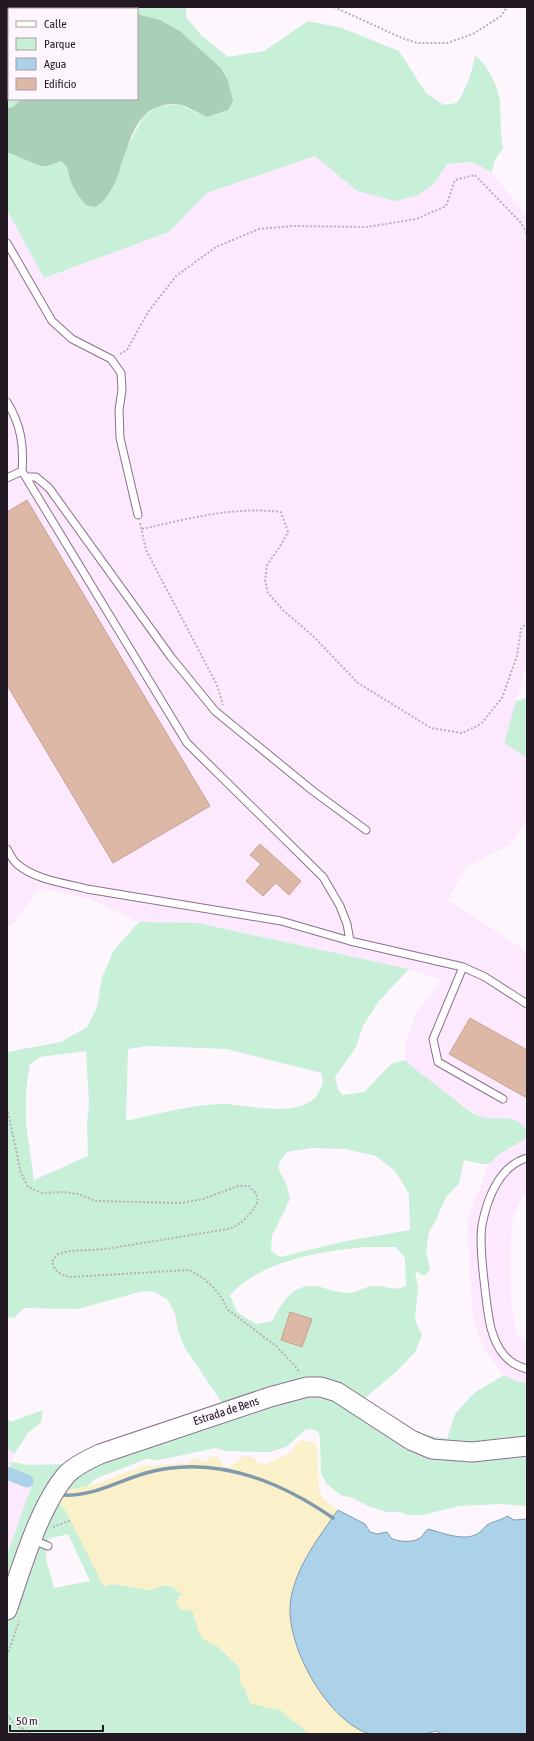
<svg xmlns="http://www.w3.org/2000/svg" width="534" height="1741" font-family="'Asap Condensed',sans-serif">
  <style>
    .built { fill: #fde9fe }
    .green { fill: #c8efd7; fill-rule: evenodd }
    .forest { fill: #a9cfb8 }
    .sand { fill: #faf0ca }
    .water { fill: #abd2e9; stroke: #829aae }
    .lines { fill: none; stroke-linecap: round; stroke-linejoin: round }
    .stream { stroke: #829aae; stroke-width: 3.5 }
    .canal { stroke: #abd2e9; stroke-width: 13 }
    .building { fill: #ddb8a7; stroke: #c6a291 }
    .service-casing { stroke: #89718a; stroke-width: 9 }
    .tertiary-casing { stroke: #89718a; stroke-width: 21 }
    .path { stroke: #b8b1b8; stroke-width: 2; stroke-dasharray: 2 2; stroke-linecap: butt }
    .service { stroke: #fff; stroke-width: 7 }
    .tertiary { stroke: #fff; stroke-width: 19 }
    .labels { text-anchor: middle; stroke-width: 3.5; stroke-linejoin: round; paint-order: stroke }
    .street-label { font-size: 12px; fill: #231923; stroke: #fdf7fd }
  </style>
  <rect width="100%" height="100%" fill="#fdf7fd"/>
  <path class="built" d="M316,156l41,35 77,-7 13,-20 24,-2 21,10 35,45v446l-22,79 22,16v61l-15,25 -45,22 -19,34 79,51v242l-5,5 -9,18 -3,46 2,46 4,26 11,6v43l-11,-2 -12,-6 -19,-24 -12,-31 -4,-56 -1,-46 21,-54 9,-9 17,-9 -11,-28h-22l-10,-6 -52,-37 -15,-15v-17l12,-31 24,-32 -32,-11 -211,-46 -59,-1 -49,-23 -50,-11 -26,35 -7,4v-717l37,68 125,-46 38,-39z
    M7,1449l8,4 -7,18 25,11 -26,73z"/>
  <path class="green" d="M112,7h74v10l15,18 27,22 36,-6 44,-30 34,7 57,23 27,42 18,12 13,-2c10,-16 15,-30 18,-48 12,9 25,34 25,49 1,16 0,27 3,44l-8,12 -3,12 -21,-10 -24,2 -13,20 -18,12 -21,5 -38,-10 -42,-35 -108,37 -38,39 -125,46 -37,-68v-58l33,14h8l13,-5 6,6 1,8 4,11 49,-18 5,-19 18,-33 14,-10 20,-2 29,13 21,-7 -7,-42 -41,-37 -20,-11 -23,-6v-5h-18z
    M7,78h2v21h12l-8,8 -6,1z
    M527,698v60l-23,-15 12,-42z
    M139,922l59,1 211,46 -31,33 -15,24 -7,21 -21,30 3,13 5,5 21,-3 27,-28 14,-4c14,13 28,23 44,35 10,7 20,19 33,22 18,5 30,-6 45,13l-2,9 -27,16 -9,9h-7l-18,-4 -5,23 -13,14 -10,23 -7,12 -3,19 4,18 -5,7 -10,-5 3,17 -3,32 7,15 -7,17 -18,19 -32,27 53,35 29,6 8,-25 19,-21 30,-18 12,6 11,2v123l-25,-2 -43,2 -36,9h-16l-7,-3h-13l-19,-6 -17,-9 -8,-1 -8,-5 -8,-7 -6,-10 -1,-37 -2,-5 -6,-3 -7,1 -19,17 -16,5 -44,-1 -11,-3 -41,9 -16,3 -12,-1 -51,20 -8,8 -19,3 -10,13 6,5 49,76 37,6 15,-5 8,2 9,8 -4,3 9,12 3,-1 4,6 3,11 43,42c-1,11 6,18 7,28l15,10 19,4c8,9 19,15 28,24h-302v-179l26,-73 -26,-9 5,-11 17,3 34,-1 30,-16 27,-12 102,-33 -37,-55 -7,-17 -3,-18 -7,-13 -13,-8 -12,-1 -65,18 -54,-1 -10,10 -7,-1v-265l54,-10 26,-15 10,-20 5,-30 12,-27zM150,1046l77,3 94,24c1,3 2,9 1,12 -10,38 -74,19 -100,19 -32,1 -65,10 -96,17l2,-72zM86,1051l3,52 -2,21 1,32 -54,24 -8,-56v-33l4,-27 10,-7zM312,1148l33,1 31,7 19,15 14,23 1,36 -64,11 -66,16 -9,-6 1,-15 18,-37c-1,-5 -2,-11 -4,-16 -8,-16 -12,-15 1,-31zM365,1247h31l9,11 1,28c-15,6 -16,0 -30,0 -10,-1 -19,7 -29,7 -11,0 -22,-6 -33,-7 -24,-1 -32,18 -42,35l-16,3 -19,-12 -7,-17c30,-34 92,-44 135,-48zM68,1534l22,47 -36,7 -8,-29 2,-20z
    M43,1410l-2,12 -13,11 -13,20 -8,-4v-31l3,4z"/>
  <path class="forest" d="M7,7h105l7,2h-110v69h-2z
    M137,14l23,6 20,11 41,37 7,13 5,20 -5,9 -21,7c-7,-3 -23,-13 -31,-13 -53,-2 -46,66 -71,95 -3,3 -7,6 -10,8l-9,-2c-10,-11 -17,-23 -19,-38l-6,-6 -13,5h-8l-33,-14v-44l6,-1 8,-8h116z"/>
  <path class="sand" d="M300,1440l12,2 5,4 2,43 4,10 15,11 -17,24 -22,39 -9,27 2,31 73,101 4,2h-60c-9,-9 -20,-15 -28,-24l-30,-6 -4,-8 -1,-7 -5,-4 -1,-17 -22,-22 -14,-6 -5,-7 -5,-18 -4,-5h-9l-5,-8 6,-7 -9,-8 -8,-2 -15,5 -37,-6 -9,3 -40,-79 -6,-6 10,-12 32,-7 20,-9 14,-4 8,-5c15,3 30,-3 45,-1l7,-6 10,4 8,-6c9,1 8,5 12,11 9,1 14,-8 21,-12l10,4 3,4 8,1 26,-12 4,-8z"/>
  <path class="water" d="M338,1510l27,14 5,8 7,2 10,-2 4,6c6,4 22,5 29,0 3,-2 4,-6 8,-9 15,4 39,14 52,3 3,-2 4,-5 7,-7 6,-4 13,-4 20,-9l7,4 13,-1v215h-85l-6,-3c-3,1 -8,2 -11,3 -9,1 -50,2 -58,-1 -42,-15 -84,-92 -76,-135 6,-33 28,-61 47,-88z"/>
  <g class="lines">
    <path class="stream" d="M64,1495c28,2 56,-15 82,-22 68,-19 132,7 187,45"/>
    <path class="canal" d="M7,1473l20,8"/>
  </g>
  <path class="building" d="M27,500l183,306 -97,57 -106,-178v-173z
    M260,844l41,37 -12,14 -13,-12 -13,13 -17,-15 15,-17 -11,-9z
    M470,1018l57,32v48l-78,-44z
    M290,1312l22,7 -10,28 -21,-7z"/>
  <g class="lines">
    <defs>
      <path id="service" d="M7,243l45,78 20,18 39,20 10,14 1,17 -3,20 1,28 18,77
        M7,402c14,23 17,43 15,69
        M26,477h10l13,11 122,169 44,54 98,80 53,39
        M7,478l15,-7 165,272 136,134 17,29 7,18 3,17 -69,-20 -194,-32c-23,-6 -51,-9 -70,-25 -4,-3 -7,-10 -10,-15
        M350,941l113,26 22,10 42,27
        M463,967l-30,72 5,23 65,37
        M527,1158c-28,8 -40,41 -45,67 -3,18 1,46 3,64 3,23 4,48 19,66 7,8 13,11 23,14
        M33,1540l15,6"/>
      <path id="tertiary" d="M7,1610c14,-40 32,-104 60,-136 9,-9 22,-15 33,-20l170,-57 37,-10h14l16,5 74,48 21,9 40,3 55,-6"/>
    </defs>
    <use href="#service" class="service-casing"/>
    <use href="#tertiary" class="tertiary-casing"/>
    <path class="path" d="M334,7l68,31 15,5h30l26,-9 28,-18 6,-9
      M120,354l7,-4 21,-38 28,-36 40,-29 43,-18 34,-3 74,1 49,-8 30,-13 9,-26 20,-5 46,48 6,11
      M140,523l6,27 71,135 6,20
      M142,529c45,-10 92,-23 139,-17l7,20 -9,16 -12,17 -2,15 3,13 16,18 29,25 45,47 73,45 31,5 19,-9 21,-26 15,-42 4,-27 6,-7
      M7,1108l14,65 7,14 14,6 20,-1 16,2 18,7 85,2 22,-4 35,-13h11l7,7 2,8c-7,13 -15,23 -30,28l-122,20 -37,2 -11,3 -6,7c3,11 7,13 18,16l119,-7 14,8 10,9 9,11 5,11 49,37 19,20 5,7
      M53,1527l18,-7
      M7,1656l12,-35
      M7,1715l7,9 18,10"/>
    <use href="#service" class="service"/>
    <use href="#tertiary" class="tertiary"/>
  </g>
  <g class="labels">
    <g class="street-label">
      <text transform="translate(226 1411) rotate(-18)" y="4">Estrada de Bens</text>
    </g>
  </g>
  <rect width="534" height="1741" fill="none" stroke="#231923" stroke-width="16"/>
  <rect x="8" y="8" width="130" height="92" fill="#fdf7fd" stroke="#a69ea6"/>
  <rect x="16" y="21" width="20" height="6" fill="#ffffff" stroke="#a69ea6"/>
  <text x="44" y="28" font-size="12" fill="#231923">Calle</text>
  <rect x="16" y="38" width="20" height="12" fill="#c8efd7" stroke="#a69ea6"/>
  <text x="44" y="48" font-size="12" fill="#231923">Parque</text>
  <rect x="16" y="58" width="20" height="12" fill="#abd2e9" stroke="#a69ea6"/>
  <text x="44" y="68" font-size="12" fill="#231923">Agua</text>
  <rect x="16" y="78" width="20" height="12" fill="#ddb8a7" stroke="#a69ea6"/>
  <text x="44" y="88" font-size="12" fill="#231923">Edificio</text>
  <path d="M10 1725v6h93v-6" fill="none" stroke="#231923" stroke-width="2"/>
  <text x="16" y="1725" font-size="12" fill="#231923" stroke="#fdf7fd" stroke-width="3" paint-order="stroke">50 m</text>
</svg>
